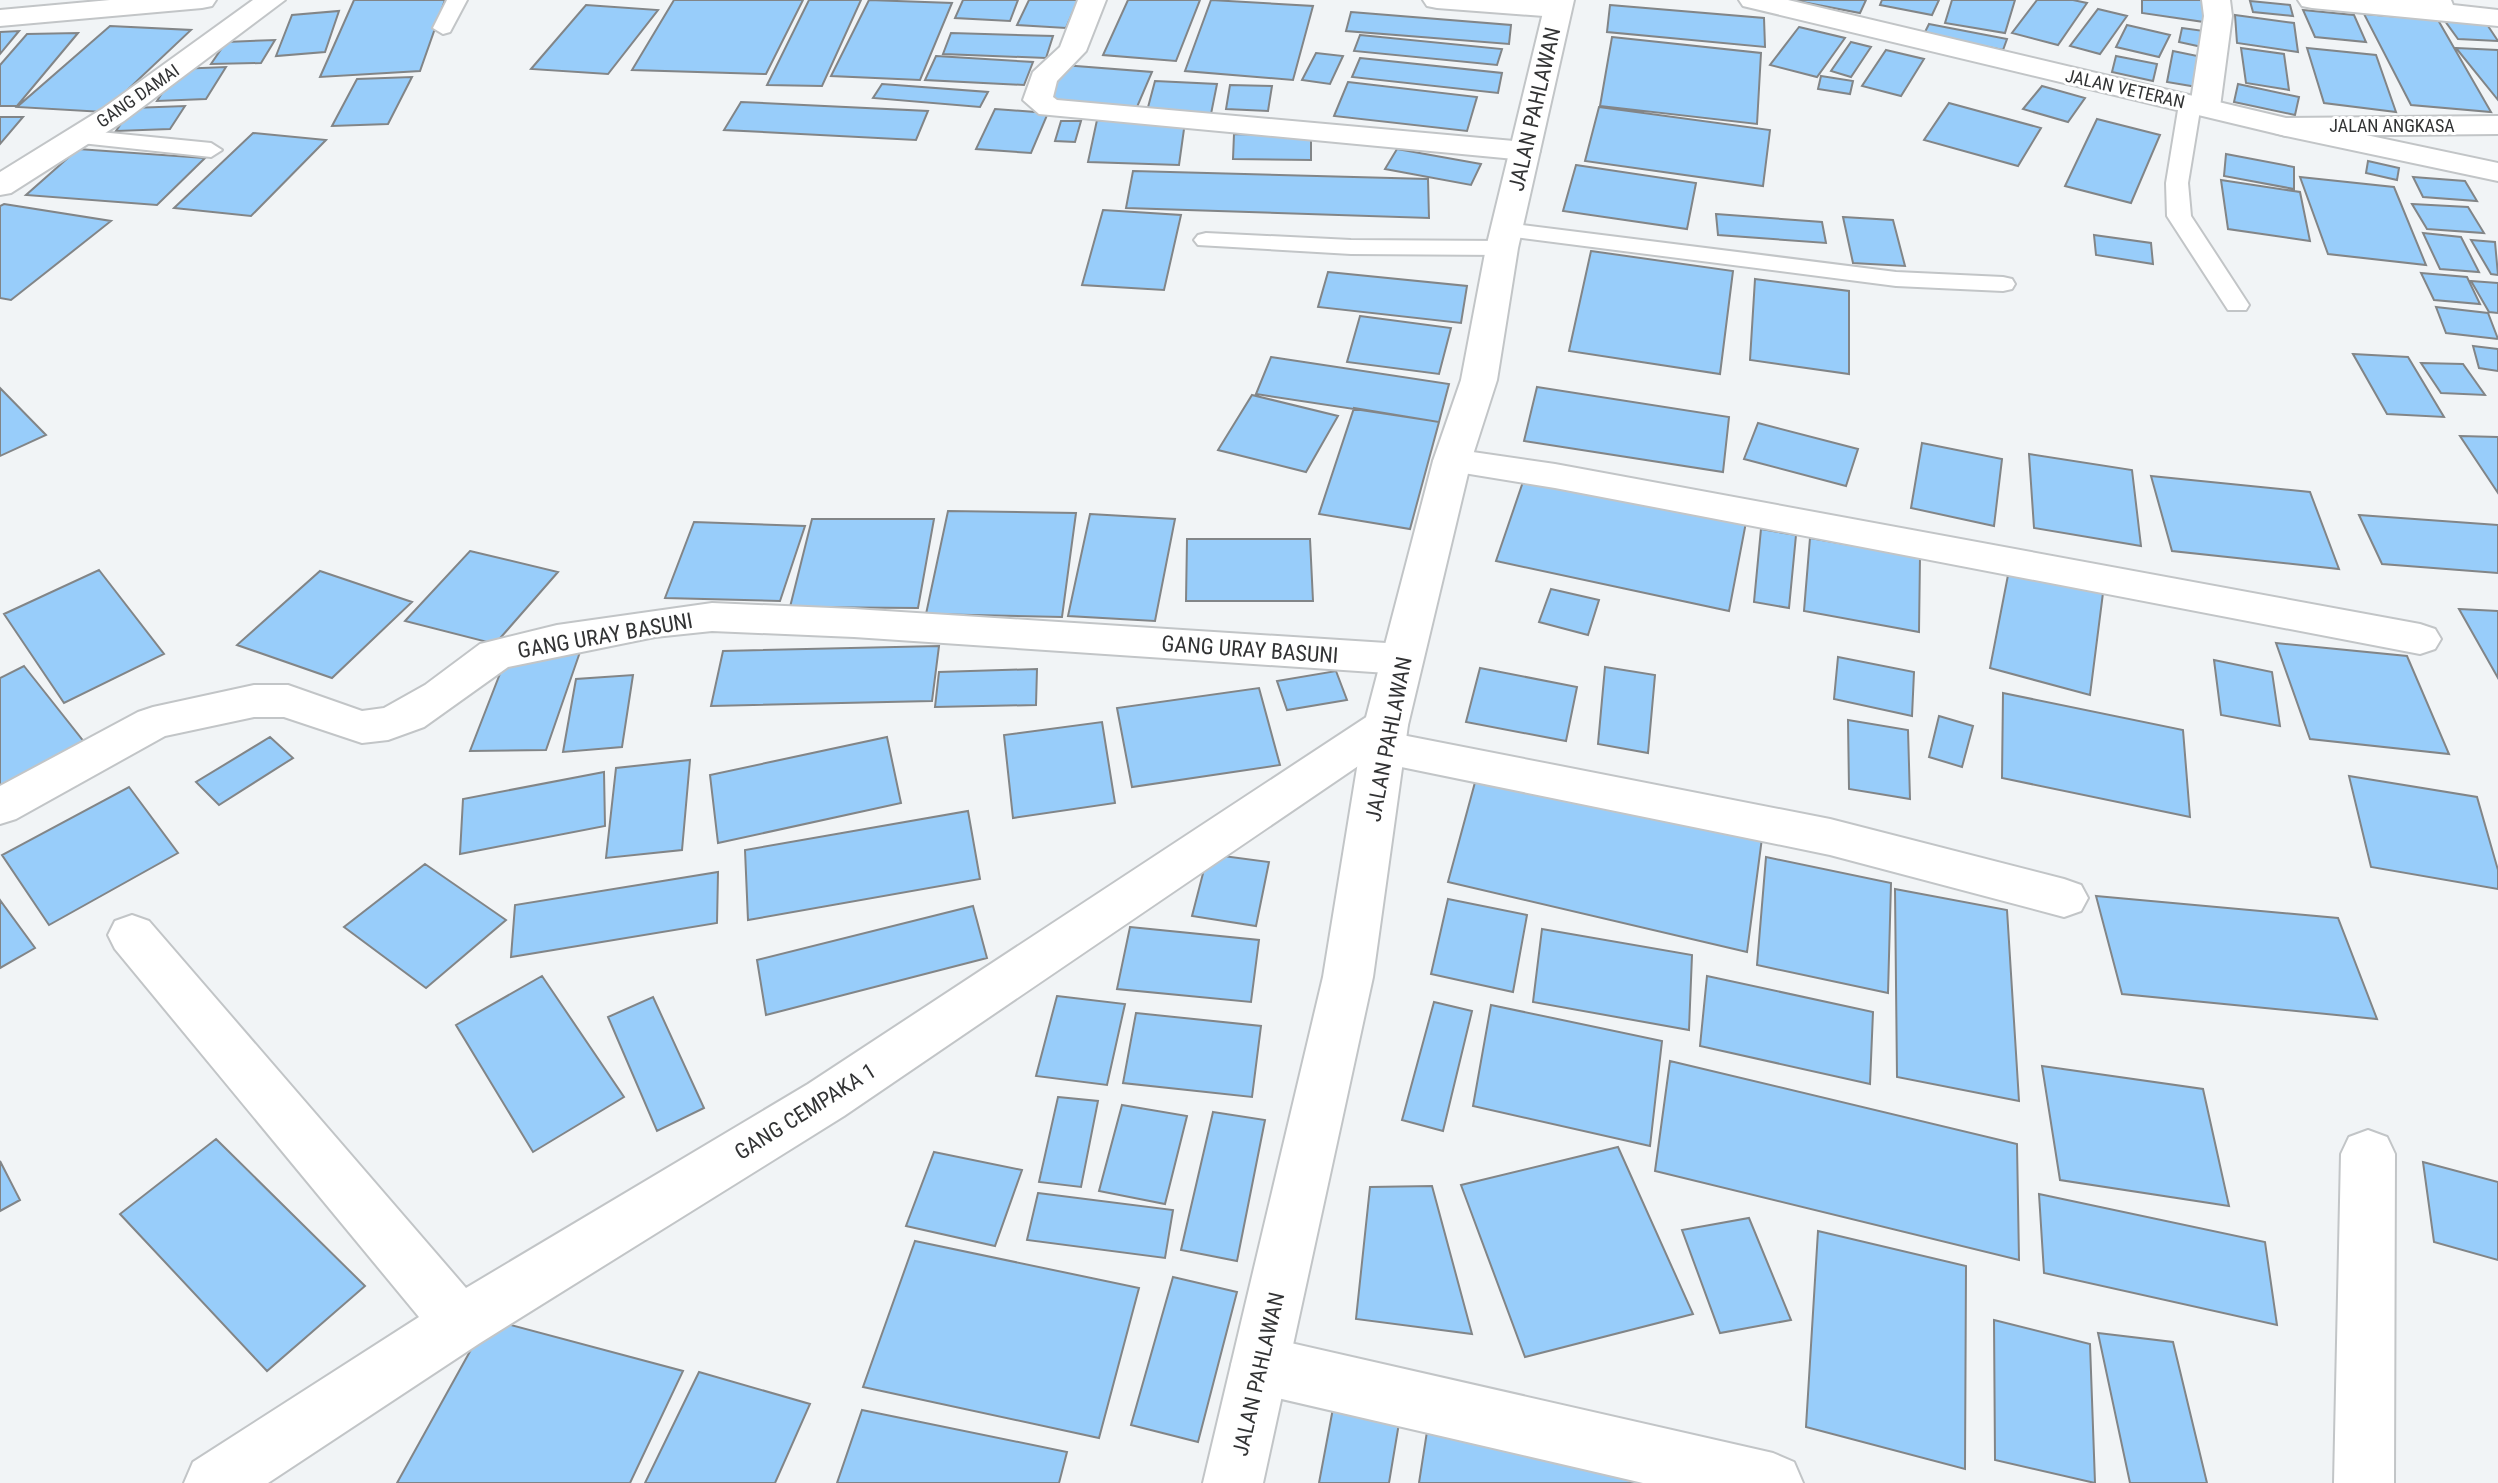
<svg xmlns="http://www.w3.org/2000/svg" width="2498" height="1483" font-family="'Roboto Condensed',sans-serif">
  <style>
    .building { fill: #98cdfa; stroke: #828587; stroke-width: 2 }
    .lines { fill: none; stroke-linecap: round; stroke-linejoin: round }
    .service-casing { stroke: #c2c5c7; stroke-width: 4 }
    .minor-casing { stroke: #c2c5c7; stroke-width: 4 }
    .tertiary-casing { stroke: #c2c5c7; stroke-width: 4 }
    .primary-casing { stroke: #c2c5c7; stroke-width: 4 }
    .service { fill: #fff; fill-rule: evenodd }
    .minor { fill: #fff; fill-rule: evenodd }
    .tertiary { fill: #fff; fill-rule: evenodd }
    .primary { fill: #fff; fill-rule: evenodd }
    .labels { text-anchor: middle; stroke-width: 6; stroke-linejoin: round; paint-order: stroke }
    .far-street-label { font-size: 18px; fill: #323334; stroke: #fff }
    .street-label { font-size: 22px; fill: #323334; stroke: #fff }
  </style>
  <rect width="100%" height="100%" fill="#f1f4f6"/>
  <path class="building" d="M354,0h91l-25,71 -100,6z
    M674,0h129l-37,74 -134,-4z
    M809,0h52l-39,86 -55,-1z
    M869,0l83,3 -32,77 -89,-4z
    M963,0h55l-8,21 -55,-3z
    M1029,0h49l-12,28 -49,-3z
    M1128,0h72l-24,61 -73,-6z
    M1211,0l102,6 -20,74 -108,-9z
    M1792,0h74l-6,13z
    M1882,0h57l-7,15 -52,-10z
    M1952,0h63l-10,33 -60,-10z
    M2037,0h36l14,3 -29,42 -46,-12z
    M2142,0h63l-1,22 -62,-9z
    M2250,1l40,4 3,11 -40,-4z
    M586,5l72,5 -50,64 -77,-5z
    M1610,5l154,13 1,29 -158,-15z
    M2098,9l29,7 -27,38 -30,-8z
    M2303,10l51,5 12,27 -51,-5z
    M339,11l-14,41 -49,4 16,-41z
    M1351,12l160,13 -2,19 -163,-13z
    M2364,14l74,6 53,92 -80,-7z
    M2235,15l59,8 4,29 -61,-9z
    M2445,21l41,2 12,18 -40,-2z
    M1929,24l78,15 -4,11 -79,-16z
    M2127,25l43,10 -11,22 -43,-10z
    M110,26l81,4 -87,82 -87,-5z
    M1799,27l46,11 -28,39 -47,-12z
    M2182,28l22,3 -2,16 -23,-5z
    M19,31l-19,23v-22z
    M78,33l-61,73h-17v-41l27,-31z
    M951,33l102,3 -7,22 -103,-4z
    M1360,35l142,14 -5,16 -143,-14z
    M1612,37l149,16 -4,71 -157,-18z
    M275,40l-14,23 -50,1 15,-22z
    M1851,42l20,5 -20,30 -20,-6z
    M2241,48l43,6 5,36 -43,-7z
    M2307,48l69,7 20,57 -72,-9z
    M2456,48l42,2v50z
    M1886,50l38,9 -23,37 -39,-10z
    M2173,51l34,7 -4,30 -36,-6z
    M1316,53l27,3 -13,28 -28,-4z
    M936,56l97,6 -9,23 -99,-5z
    M2116,56l41,8 -4,17 -41,-9z
    M1360,58l142,15 -4,20 -146,-16z
    M1063,65l89,7 -15,35 -90,-7z
    M226,67l-20,32 -49,2 20,-32z
    M1821,76l32,5 -3,13 -32,-5z
    M412,77l-24,47 -56,2 25,-47z
    M1155,81l62,3 -6,30 -64,-3z
    M1348,82l129,15 -10,34 -133,-15z
    M882,84l106,8 -8,15 -107,-9z
    M2238,84l61,13 -4,18 -61,-13z
    M1230,85l42,1 -4,25 -42,-2z
    M2042,86l43,12 -17,24 -45,-13z
    M741,102l187,9 -12,29 -192,-10z
    M1949,103l92,25 -23,38 -94,-26z
    M185,106l-15,23 -54,2 16,-23z
    M1599,107l171,23 -7,56 -178,-25z
    M995,109l53,4 -17,40 -55,-4z
    M0,117h23l-23,27z
    M2097,119l63,16 -29,68 -66,-17z
    M1097,120l88,2 -6,43 -91,-3z
    M1061,121h20l-6,21 -20,-1z
    M253,133l73,7 -75,76 -77,-8z
    M1234,134l77,1v25l-78,-1z
    M78,149l127,9 -48,47 -131,-10z
    M1397,149l84,15 -10,21 -86,-16z
    M2226,154l68,13v22l-70,-13z
    M2368,161l31,7 -2,12 -31,-7z
    M1576,165l120,18 -9,46 -124,-18z
    M1133,171l295,8 1,39 -303,-10z
    M2300,177l94,10 32,78 -98,-11z
    M2413,177l52,4 12,20 -54,-4z
    M2221,180l79,12 10,49 -82,-12z
    M4,204l107,17 -100,79 -11,-2v-92z
    M2412,204l56,3 16,26 -57,-4z
    M1103,210l78,5 -17,75 -82,-5z
    M1716,214l106,8 4,21 -108,-8z
    M1843,217l50,3 12,46 -52,-3z
    M2423,233l38,4 18,35 -39,-3z
    M2094,235l57,8 2,21 -57,-9z
    M2471,240l24,2 3,33 -7,-1z
    M1591,251l142,20 -13,103 -151,-23z
    M1328,272l139,14 -6,37 -143,-16z
    M2421,273l46,4 13,27 -46,-4z
    M1755,279l94,12v83l-99,-14z
    M2471,281l27,2v30l-9,-1z
    M2436,307l52,6 10,26 -52,-6z
    M1360,316l91,12 -12,46 -92,-12z
    M2473,346l25,3v22l-19,-3z
    M2353,354l55,3 36,60 -57,-3z
    M1271,357l178,27 -10,38 -183,-28z
    M2421,363l42,1 22,31 -44,-2z
    M1537,387l192,30 -6,55 -199,-31z
    M0,388l46,47 -46,21z
    M1252,395l86,21 -32,56 -88,-22z
    M1354,408l85,14 -29,107 -91,-15z
    M1758,423l100,26 -12,37 -102,-27z
    M2460,436l38,1v56z
    M1922,443l80,16 -8,67 -83,-18z
    M2029,454l103,16 9,76 -107,-18z
    M1526,473l221,44 -18,94 -233,-50z
    M2151,476l159,16 29,77 -167,-18z
    M948,511l128,2 -14,104 -136,-3z
    M1090,514l85,5 -20,102 -87,-5z
    M2359,515l139,10v48l-116,-9z
    M812,519h122l-16,89 -128,-1z
    M694,522l111,4 -25,75 -115,-3z
    M1761,529l35,6 -7,73 -35,-6z
    M1810,538l110,19 -1,75 -115,-21z
    M1187,539h123l3,62h-127z
    M470,551l88,21 -63,72 -90,-23z
    M99,570l65,84 -100,49 -60,-89z
    M2009,570l94,23 -13,102 -100,-27z
    M320,571l92,31 -80,76 -95,-33z
    M1551,589l48,11 -11,35 -49,-13z
    M2459,609l39,2v67z
    M2276,643l131,13 42,98 -139,-15z
    M939,646l-7,55 -221,5 12,-55z
    M580,652l-34,98 -76,1 38,-98z
    M1838,657l76,15 -2,44 -78,-17z
    M2214,660l58,12 8,54 -59,-11z
    M24,666l68,86 -92,49v-123z
    M1605,667l50,8 -7,78 -50,-9z
    M1480,668l97,19 -11,54 -100,-19z
    M1037,669l-1,36 -101,2 4,-35z
    M1336,671l11,29 -60,10 -10,-29z
    M633,675l-11,72 -59,5 13,-73z
    M1259,688l21,77 -148,22 -15,-79z
    M2003,693l180,37 7,87 -188,-39z
    M1939,716l34,10 -11,41 -33,-10z
    M1848,720l60,10 2,69 -61,-10z
    M1102,722l13,81 -102,15 -9,-83z
    M270,737l23,21 -74,47 -23,-23z
    M887,737l14,66 -183,40 -8,-68z
    M690,760l-8,90 -76,8 10,-90z
    M604,772l1,54 -145,28 3,-55z
    M1477,775l285,63 -15,114 -299,-70z
    M2349,776l128,21 21,73v19l-127,-22z
    M129,787l49,66 -129,72 -47,-70z
    M968,811l12,68 -232,41 -3,-70z
    M1208,854l61,8 -13,64 -64,-10z
    M1766,857l125,26 -3,110 -131,-28z
    M425,864l81,56 -80,68 -82,-61z
    M718,872l-1,51 -206,34 4,-52z
    M1895,889l112,21 12,191 -122,-24z
    M2096,896l242,22 39,101 -255,-25z
    M1448,899l79,16 -14,77 -82,-18z
    M0,900l35,48 -35,20z
    M973,906l14,52 -221,57 -9,-55z
    M1130,927l129,13 -8,62 -134,-13z
    M1542,929l150,26 -3,75 -156,-28z
    M542,976l82,121 -91,55 -77,-127z
    M1707,976l166,36 -3,72 -170,-38z
    M1057,996l68,8 -18,81 -71,-9z
    M653,997l51,111 -47,23 -49,-114z
    M1434,1002l38,9 -29,120 -41,-11z
    M1491,1005l171,36 -12,105 -177,-40z
    M1136,1013l125,13 -9,71 -129,-14z
    M1670,1061l347,83 2,116 -364,-89z
    M2042,1066l161,23 26,117 -169,-26z
    M1058,1097l40,4 -17,86 -42,-5z
    M1122,1105l65,11 -22,88 -66,-13z
    M1213,1112l52,8 -28,141 -56,-11z
    M216,1139l149,147 -98,85 -147,-157z
    M1618,1147l75,167 -168,43 -64,-172z
    M934,1152l88,18 -27,76 -89,-20z
    M0,1161l20,39 -20,11z
    M2423,1162l75,20v78l-64,-18z
    M1432,1186l40,148 -116,-15 14,-132z
    M1038,1193l135,17 -8,48 -138,-18z
    M2039,1194l226,48 12,83 -233,-52z
    M1749,1218l42,102 -71,13 -38,-103z
    M1818,1231l148,35 -1,203 -159,-42z
    M915,1241l224,47 -40,150 -236,-51z
    M1173,1277l64,15 -39,150 -67,-17z
    M488,1319l195,52 -53,112h-233z
    M1994,1320l96,24 5,139 -100,-23z
    M2098,1333l75,9 34,141h-77z
    M699,1372l111,32 -35,79h-130z
    M1334,1403l66,14 -11,66h-70z
    M862,1410l205,42 -8,31h-222z
    M1428,1425l252,58h-261z"/>
  <g class="lines">
    <defs>
      <path id="service" d="M447,0h20l-17,32 -7,2 -10,-6z
        M2190,98l11,6 -13,79 3,33 58,89 -3,5h-18l-61,-94 -1,-33 13,-79z
        M80,130l131,13 11,7 -11,7 -139,-15 -3,-5z
        M1507,223l389,49 107,5 9,2 3,5 -3,5 -9,2 -107,-5 -397,-51 -4,-5 4,-5z
        M1206,233l145,7 151,1 8,2 4,5 -4,5 -8,2 -151,-1 -153,-9 -4,-5 4,-5z"/>
      <path id="minor" d="M110,0h106l-4,6 -10,2 -202,18v-16z
        M253,0h32l-161,121 -113,72 -11,2v-23l102,-63z
        M1078,0h28l-20,51 -29,30 -4,16 4,3 468,42 11,2 4,7 -4,7 -11,2 -486,-46 -16,-14 10,-28 27,-25z
        M1423,0h124l20,3 4,6 -4,6 -10,2 -120,-9 -10,-2z
        M2202,0h28l2,16 -12,91 -5,6 -10,3 -10,-3 -5,-6 14,-91z
        M2298,0h153l2,5 45,5v16l-186,-18 -10,-2z
        M2498,116v18l-212,2 -11,-3 -4,-6 4,-6 11,-3z
        M1452,449l103,15 865,160 15,5 6,10 -6,10 -15,5 -865,-166 -116,-19 -6,-8 6,-8z
        M712,603l142,6 548,35 15,4 6,11 -6,11 -15,4 -548,-37 -142,-6 -57,6 -147,30 -84,60 -36,13 -26,3 -78,-26h-30l-89,19 -149,83 -16,5v-38l138,-74 15,-5 101,-22h34l74,26 22,-3 41,-23 55,-41 77,-19z
        M1386,709l15,5 7,11 -6,10 428,84 234,60 17,6 7,13 -7,13 -17,6 -234,-62 -463,-95 -523,356 -364,227 -212,140h-84l9,-21 226,-145 -304,-368 -7,-14 7,-14 17,-6 17,6 317,367 342,-204 563,-370z
        M2368,1130l19,7 8,17 -1,329h-60l7,-329 8,-17z
        M1260,1336l513,117 21,9 9,21h-160l-383,-89 -21,-9 -8,-20 8,-20z"/>
      <path id="tertiary" d="M1739,0h49l498,118 212,45v18l-212,-45 -543,-130z"/>
      <path id="primary" d="M1546,0h28l-56,248 -21,132 -26,81 -63,264 -35,252 -110,506h-60l120,-506 41,-252 69,-264 28,-81 25,-132z"/>
    </defs>
    <use href="#service" class="service-casing"/>
    <use href="#minor" class="minor-casing"/>
    <use href="#tertiary" class="tertiary-casing"/>
    <use href="#primary" class="primary-casing"/>
    <use href="#service" class="service"/>
    <use href="#minor" class="minor"/>
    <use href="#tertiary" class="tertiary"/>
    <use href="#primary" class="primary"/>
  </g>
  <g class="labels">
    <g class="far-street-label">
      <text transform="translate(2125 89) rotate(13)" y="6">JALAN VETERAN</text>
      <text transform="translate(138 96) rotate(-35)" y="6">GANG DAMAI</text>
      <text x="2392" y="132">JALAN ANGKASA</text>
    </g>
    <g class="street-label">
      <text transform="translate(1534 109) rotate(-77)" y="8">JALAN PAHLAWAN</text>
      <text transform="translate(605 635) rotate(-10)" y="8">GANG URAY BASUNI</text>
      <text transform="translate(1250 649) rotate(4)" y="8">GANG URAY BASUNI</text>
      <text transform="translate(1388 739) rotate(-79)" y="8">JALAN PAHLAWAN</text>
      <text transform="translate(805 1111) rotate(-32)" y="8">GANG CEMPAKA 1</text>
      <text transform="translate(1258 1374) rotate(-77)" y="8">JALAN PAHLAWAN</text>
    </g>
  </g>
</svg>
